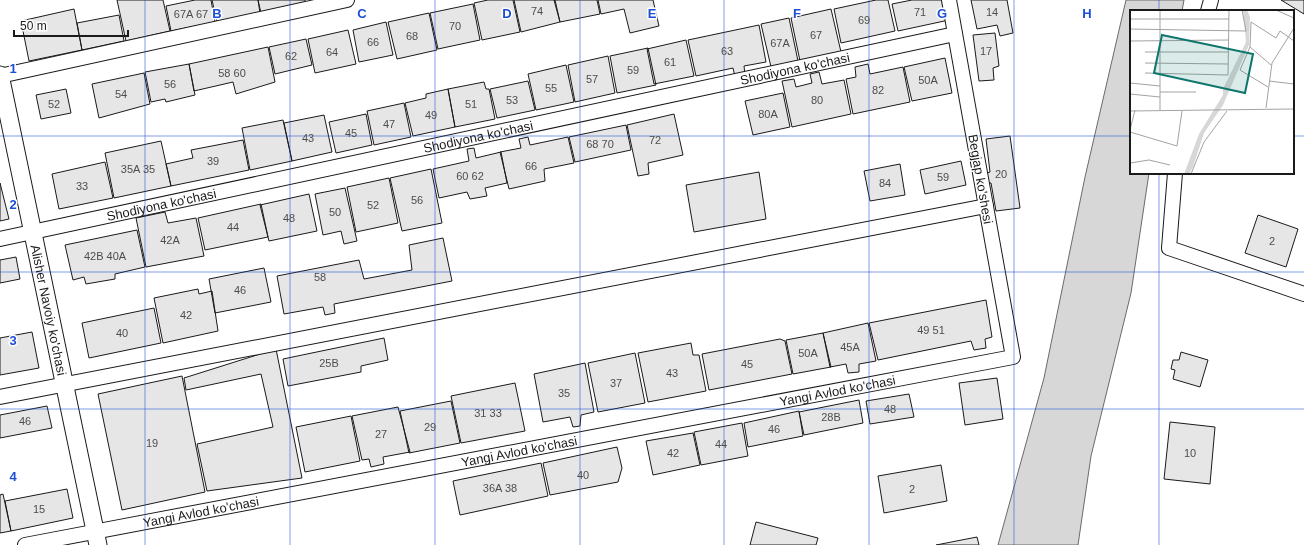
<svg xmlns="http://www.w3.org/2000/svg" width="1304" height="545" font-family="Arial,sans-serif">
  <style>
    .water { fill: #d7d7d7; stroke: #6a6a6a }
    .building { fill: #e6e6e6; stroke: #1a1a1a }
    .lines { fill: none; stroke-linecap: round; stroke-linejoin: round }
    .minor-casing { stroke: #1a1a1a; stroke-width: 16 }
    .tertiary-casing { stroke: #1a1a1a; stroke-width: 19 }
    .minor { stroke: #fff; stroke-width: 14 }
    .tertiary { stroke: #fff; stroke-width: 17 }
    .grid { fill: none; stroke: #1d4ed8; stroke-width: 1; stroke-opacity: 0.55 }
    .labels { text-anchor: middle; stroke-width: 3; stroke-linejoin: round; paint-order: stroke }
    .number-label { font-size: 11px; fill: #4d4d4d }
    .street-label { font-size: 13px; fill: #1a1a1a; stroke: #fff }
    .inset-road { fill: none; stroke: #a3a3a3; stroke-width: 1 }
    .view { fill: #0f766e; fill-opacity: 0.15; stroke: #0f766e; stroke-width: 2 }
    .inset-edge { fill: none; stroke: #1a1a1a; stroke-width: 2 }
    .grid-label { font-size: 13px; text-anchor: middle; font-weight: bold; fill: #1d4ed8; stroke: #fff; stroke-width: 3; stroke-linejoin: round; paint-order: stroke }
  </style>
  <rect width="100%" height="100%" fill="#fff"/>
  <path class="water" d="M1126,0h58l-2,11h-51v162h18l-18,120 -40,163 -13,89h-80l46,-167 41,-201z"/>
  <path class="building" d="M117,0h46l7,31 -44,10z
    M195,0h16l4,22 -44,9 -5,-25z
    M212,0h46l3,13 -44,9z
    M258,0h47l1,3 -46,10z
    M488,0h25l7,32 -38,8 -8,-37z
    M514,0h41l5,22 -39,10z
    M554,0h43l3,14 -40,8z
    M598,0h55l6,26 -29,7 -6,-24 -23,5z
    M876,0h12l7,31 -54,12 -7,-34z
    M912,0h33l4,20 -51,11 -6,-27z
    M971,0h36l6,33 -13,3 -3,-11 -20,4z
    M1281,0h23v14z
    M473,4l7,36 -42,9 -8,-36z
    M74,9l8,41 -53,11 -8,-40z
    M831,9l10,43 -41,9 -9,-43z
    M429,13l8,37 -40,9 -9,-37z
    M119,15l5,26 -42,9 -5,-27z
    M789,18l9,43 -27,6 -10,-43z
    M386,22l7,33 -34,7 -6,-32z
    M759,25l7,37 -22,4 1,9 -10,2 -2,-9 -37,8 -8,-36z
    M348,30l8,34 -41,9 -7,-34z
    M995,33l4,33 -6,2 1,12 -15,1 -6,-46z
    M306,39l6,26 -37,9 -6,-27z
    M686,40l8,36 -40,8 -7,-35z
    M268,47l7,35 -39,12 -3,-12 -39,9 -5,-27z
    M648,48l8,37 -39,8 -7,-37z
    M608,56l7,37 -40,9 -7,-37z
    M945,58l7,35 -40,8 -8,-34z
    M189,64l6,31 -29,7 -1,-3 -14,3 -6,-30z
    M868,64l2,10 33,-7 7,35 -57,12 -7,-35 10,-2 -1,-10z
    M566,65l8,37 -38,8 -8,-36z
    M819,72l3,12 22,-4 7,34 -59,13 -10,-46 12,-2 2,8 16,-4 -2,-9z
    M144,73l6,31 -51,14 -7,-34z
    M528,81l7,29 -38,8 -7,-29z
    M484,82l2,7h3l6,30 -40,8 -7,-38z
    M66,89l5,24 -30,6 -5,-24z
    M448,89l7,38 -42,9 -8,-33 21,-5v-4z
    M783,93l7,34 -37,8 -8,-34z
    M404,103l7,34 -37,8 -7,-34z
    M366,114l6,31 -36,8 -7,-31z
    M674,114l9,41 -35,8 1,11 -11,2 -11,-51z
    M324,115l8,37 -40,9 -8,-38z
    M283,120l9,41 -42,9 -8,-42z
    M626,125l5,25 -56,12 -6,-25z
    M1010,136l10,72 -24,3 -5,-28h-8l-1,-8 8,-3 -4,-33z
    M528,137l2,8 38,-8 6,26 -30,6 1,12 -36,8 -9,-37 21,-4 -2,-9z
    M243,140l6,30 -78,16 -5,-22 27,-6 -2,-8z
    M161,141l10,45 -57,12 -9,-45z
    M474,148l2,10 25,-6 6,31 -22,5 2,8 -17,3 -3,-7 -28,6 -6,-29 36,-8 -2,-12z
    M961,161l5,24 -41,9 -5,-24z
    M105,162l8,36 -54,11 -7,-35z
    M900,164l5,31 -35,6 -6,-30z
    M431,169l11,54 -40,8 -12,-53z
    M759,172l7,47 -72,13 -8,-47z
    M389,178l9,45 -42,9 -9,-45z
    M0,183l9,36 -9,2z
    M345,188l12,53 -13,3 -3,-13 -18,4 -8,-41z
    M309,194l8,37 -48,10 -9,-36z
    M261,204l7,33 -63,13 -7,-32z
    M165,212l3,11 28,-5 8,38 -58,11 -10,-49z
    M1258,215l40,14 -12,38 -41,-14z
    M137,230l8,37 -30,7v5l-29,5 -2,-7 -11,3 -8,-35z
    M443,238l9,43 -118,23 1,9 -10,2 -2,-8 -39,7 -7,-38 82,-16 5,19 48,-9 -3,-25z
    M16,257l4,22 -20,4v-23z
    M264,268l7,34 -56,11 -6,-34z
    M198,289l1,5 13,-3 6,40 -55,12 -9,-45z
    M986,300l6,37 -7,2 1,9 -12,2 -3,-9 -93,19 -9,-37z
    M154,308l7,35 -72,15 -7,-35z
    M868,323l8,38 -17,3v8l-11,1 -2,-9 -16,3 -7,-34z
    M32,332l7,36 -39,7v-37z
    M823,333l8,34 -38,7 -7,-34z
    M384,338l4,22 -27,6v6l-73,14 -5,-27z
    M780,339l5,2 7,33 -83,16 -7,-36z
    M691,343l2,12h6l7,36 -58,11 -10,-49z
    M276,349l26,129 -95,13 -10,-47 76,-17 -12,-53 -75,16 -2,-12z
    M1181,352l27,8 -8,27 -27,-8 2,-9 -4,-1 2,-9h6z
    M635,353l10,50 -47,9 -10,-49z
    M585,363l9,49 -13,3 -1,11 -7,1 -3,-10 -27,5 -9,-48z
    M182,376l23,116 -83,18 -24,-116z
    M997,378l6,41 -38,6 -6,-42z
    M515,383l10,48 -64,12 -10,-47z
    M909,394l5,23 -44,7 -4,-23z
    M859,400l4,23 -59,12 -5,-23z
    M451,401l9,42 -51,10 -9,-42z
    M47,406l5,22 -52,10v-23z
    M398,407l12,45 -27,5 1,7 -13,3 -2,-8 -7,1 -10,-44z
    M799,411l4,25 -55,11 -4,-24z
    M351,416l9,45 -55,11 -9,-45z
    M1170,422l45,5 -5,57 -46,-5z
    M742,423l6,33 -47,9 -7,-33z
    M693,433l7,32 -47,10 -7,-34z
    M617,447l5,21 -4,14 -68,13 -7,-32z
    M541,463l7,33 -88,19 -7,-34z
    M941,465l6,36 -63,12 -6,-37z
    M67,489l6,29 -62,13 -6,-30z
    M3,494l8,37 -11,2v-38z
    M756,522l62,16 -2,7h-66z
    M977,537l2,8h-43z"/>
  <g class="lines">
    <defs>
      <g id="minor">
        <path d="M1208,11l3,-11"/>
        <path d="M0,76l347,-76"/>
        <path d="M1175,173l-6,75 135,46"/>
        <path id="s1" d="M0,239l955,-205"/>
        <path d="M0,397l986,-191"/>
        <path id="s2" d="M25,545l988,-188 -64,-357"/>
      </g>
      <g id="tertiary">
        <path id="s3" d="M0,75l98,470"/>
      </g>
    </defs>
    <use href="#minor" class="minor-casing"/>
    <use href="#tertiary" class="tertiary-casing"/>
    <use href="#minor" class="minor"/>
    <use href="#tertiary" class="tertiary"/>
  </g>
  <path class="grid" d="M145,0v545M290,0v545M435,0v545M580,0v545M724,0v545M869,0v545M1014,0v545M1159,0v11M0,136h1131M1293,136h11M1159,173v372M0,272h1304M0,409h1304"/>
  <g class="labels">
    <g class="number-label">
      <text x="537" y="15">74</text>
      <text x="920" y="16">71</text>
      <text x="992" y="16">14</text>
      <text x="191" y="18">67A 67</text>
      <text x="864" y="24">69</text>
      <text x="455" y="30">70</text>
      <text x="816" y="39">67</text>
      <text x="412" y="40">68</text>
      <text x="373" y="46">66</text>
      <text x="780" y="47">67A</text>
      <text x="727" y="55">63</text>
      <text x="986" y="55">17</text>
      <text x="332" y="56">64</text>
      <text x="291" y="60">62</text>
      <text x="670" y="66">61</text>
      <text x="633" y="74">59</text>
      <text x="232" y="77">58 60</text>
      <text x="592" y="83">57</text>
      <text x="928" y="84">50A</text>
      <text x="170" y="88">56</text>
      <text x="551" y="92">55</text>
      <text x="878" y="94">82</text>
      <text x="121" y="98">54</text>
      <text x="512" y="104">53</text>
      <text x="817" y="104">80</text>
      <text x="54" y="108">52</text>
      <text x="471" y="108">51</text>
      <text x="768" y="118">80A</text>
      <text x="431" y="119">49</text>
      <text x="389" y="128">47</text>
      <text x="351" y="137">45</text>
      <text x="308" y="142">43</text>
      <text x="655" y="144">72</text>
      <text x="600" y="148">68 70</text>
      <text x="213" y="165">39</text>
      <text x="531" y="170">66</text>
      <text x="138" y="173">35A 35</text>
      <text x="1001" y="178">20</text>
      <text x="470" y="180">60 62</text>
      <text x="943" y="181">59</text>
      <text x="885" y="187">84</text>
      <text x="82" y="190">33</text>
      <text x="417" y="204">56</text>
      <text x="373" y="209">52</text>
      <text x="335" y="216">50</text>
      <text x="289" y="222">48</text>
      <text x="233" y="231">44</text>
      <text x="170" y="244">42A</text>
      <text x="1272" y="245">2</text>
      <text x="105" y="260">42B 40A</text>
      <text x="320" y="281">58</text>
      <text x="240" y="294">46</text>
      <text x="186" y="319">42</text>
      <text x="931" y="334">49 51</text>
      <text x="122" y="337">40</text>
      <text x="850" y="351">45A</text>
      <text x="808" y="357">50A</text>
      <text x="329" y="367">25B</text>
      <text x="747" y="368">45</text>
      <text x="672" y="377">43</text>
      <text x="616" y="387">37</text>
      <text x="564" y="397">35</text>
      <text x="890" y="413">48</text>
      <text x="488" y="417">31 33</text>
      <text x="831" y="421">28B</text>
      <text x="25" y="425">46</text>
      <text x="430" y="431">29</text>
      <text x="774" y="433">46</text>
      <text x="381" y="438">27</text>
      <text x="152" y="447">19</text>
      <text x="721" y="448">44</text>
      <text x="673" y="457">42</text>
      <text x="1190" y="457">10</text>
      <text x="583" y="479">40</text>
      <text x="500" y="492">36A 38</text>
      <text x="912" y="493">2</text>
      <text x="39" y="513">15</text>
    </g>
    <g class="street-label">
      <text dy="5" stroke="none"><textPath href="#s1" startOffset="813">Shodiyona ko'chasi</textPath></text>
      <text dy="5" stroke="none"><textPath href="#s1" startOffset="489">Shodiyona ko'chasi</textPath></text>
      <text transform="translate(981 179) rotate(80)" y="5">Begjap ko'shesi</text>
      <text dy="5" stroke="none"><textPath href="#s1" startOffset="165">Shodiyona ko'chasi</textPath></text>
      <text dy="5" stroke="none"><textPath href="#s3" startOffset="240">Alisher Navoiy ko'chasi</textPath></text>
      <text dy="5" stroke="none"><textPath href="#s2" startOffset="827">Yangi Avlod ko'chasi</textPath></text>
      <text dy="5" stroke="none"><textPath href="#s2" startOffset="503">Yangi Avlod ko'chasi</textPath></text>
      <text dy="5" stroke="none"><textPath href="#s2" startOffset="179">Yangi Avlod ko'chasi</textPath></text>
    </g>
  </g>
  <g transform="translate(1130 10)">
    <rect width="164" height="164" fill="#fff"/>
    <path d="M113,0h4l3,7 -1,28 -26,60 -19,28 -11,34 -4,7h-5l15,-40 24,-39v-6l23,-47z" fill="#d7d7d7"/>
    <path class="inset-road" d="M146,0l18,8M0,9h99M121,12l-1,25 -10,23 28,17M121,12l25,16 4,-7 14,10M0,19l116,2 -4,-21M0,31l99,-1M120,37l21,18M15,42h83M15,53l83,1M15,63l83,2 1,-65M139,71l25,3M0,73l30,3M30,82h36M0,84l30,3M136,98l6,-45 22,-35M30,100v-100M0,101l164,-2M0,120l5,-20M0,122l47,14 5,-35M0,153l19,-3 21,5M61,164l13,-32 23,-31"/>
    <path class="view" d="M32,25l91,19 -8,39 -91,-20z"/>
    <rect width="164" height="164" class="inset-edge"/>
  </g>
  <g class="grid-label">
    <text x="217" y="18">B</text>
    <text x="362" y="18">C</text>
    <text x="507" y="18">D</text>
    <text x="652" y="18">E</text>
    <text x="797" y="18">F</text>
    <text x="942" y="18">G</text>
    <text x="1087" y="18">H</text>
    <text x="13" y="73">1</text>
    <text x="13" y="209">2</text>
    <text x="13" y="345">3</text>
    <text x="13" y="481">4</text>
  </g>
  <path d="M14 30v6h114v-6" fill="none" stroke="#1a1a1a" stroke-width="2"/>
  <text x="20" y="30" font-size="12" fill="#1a1a1a" stroke="#ffffff" stroke-width="3" paint-order="stroke">50 m</text>
</svg>
